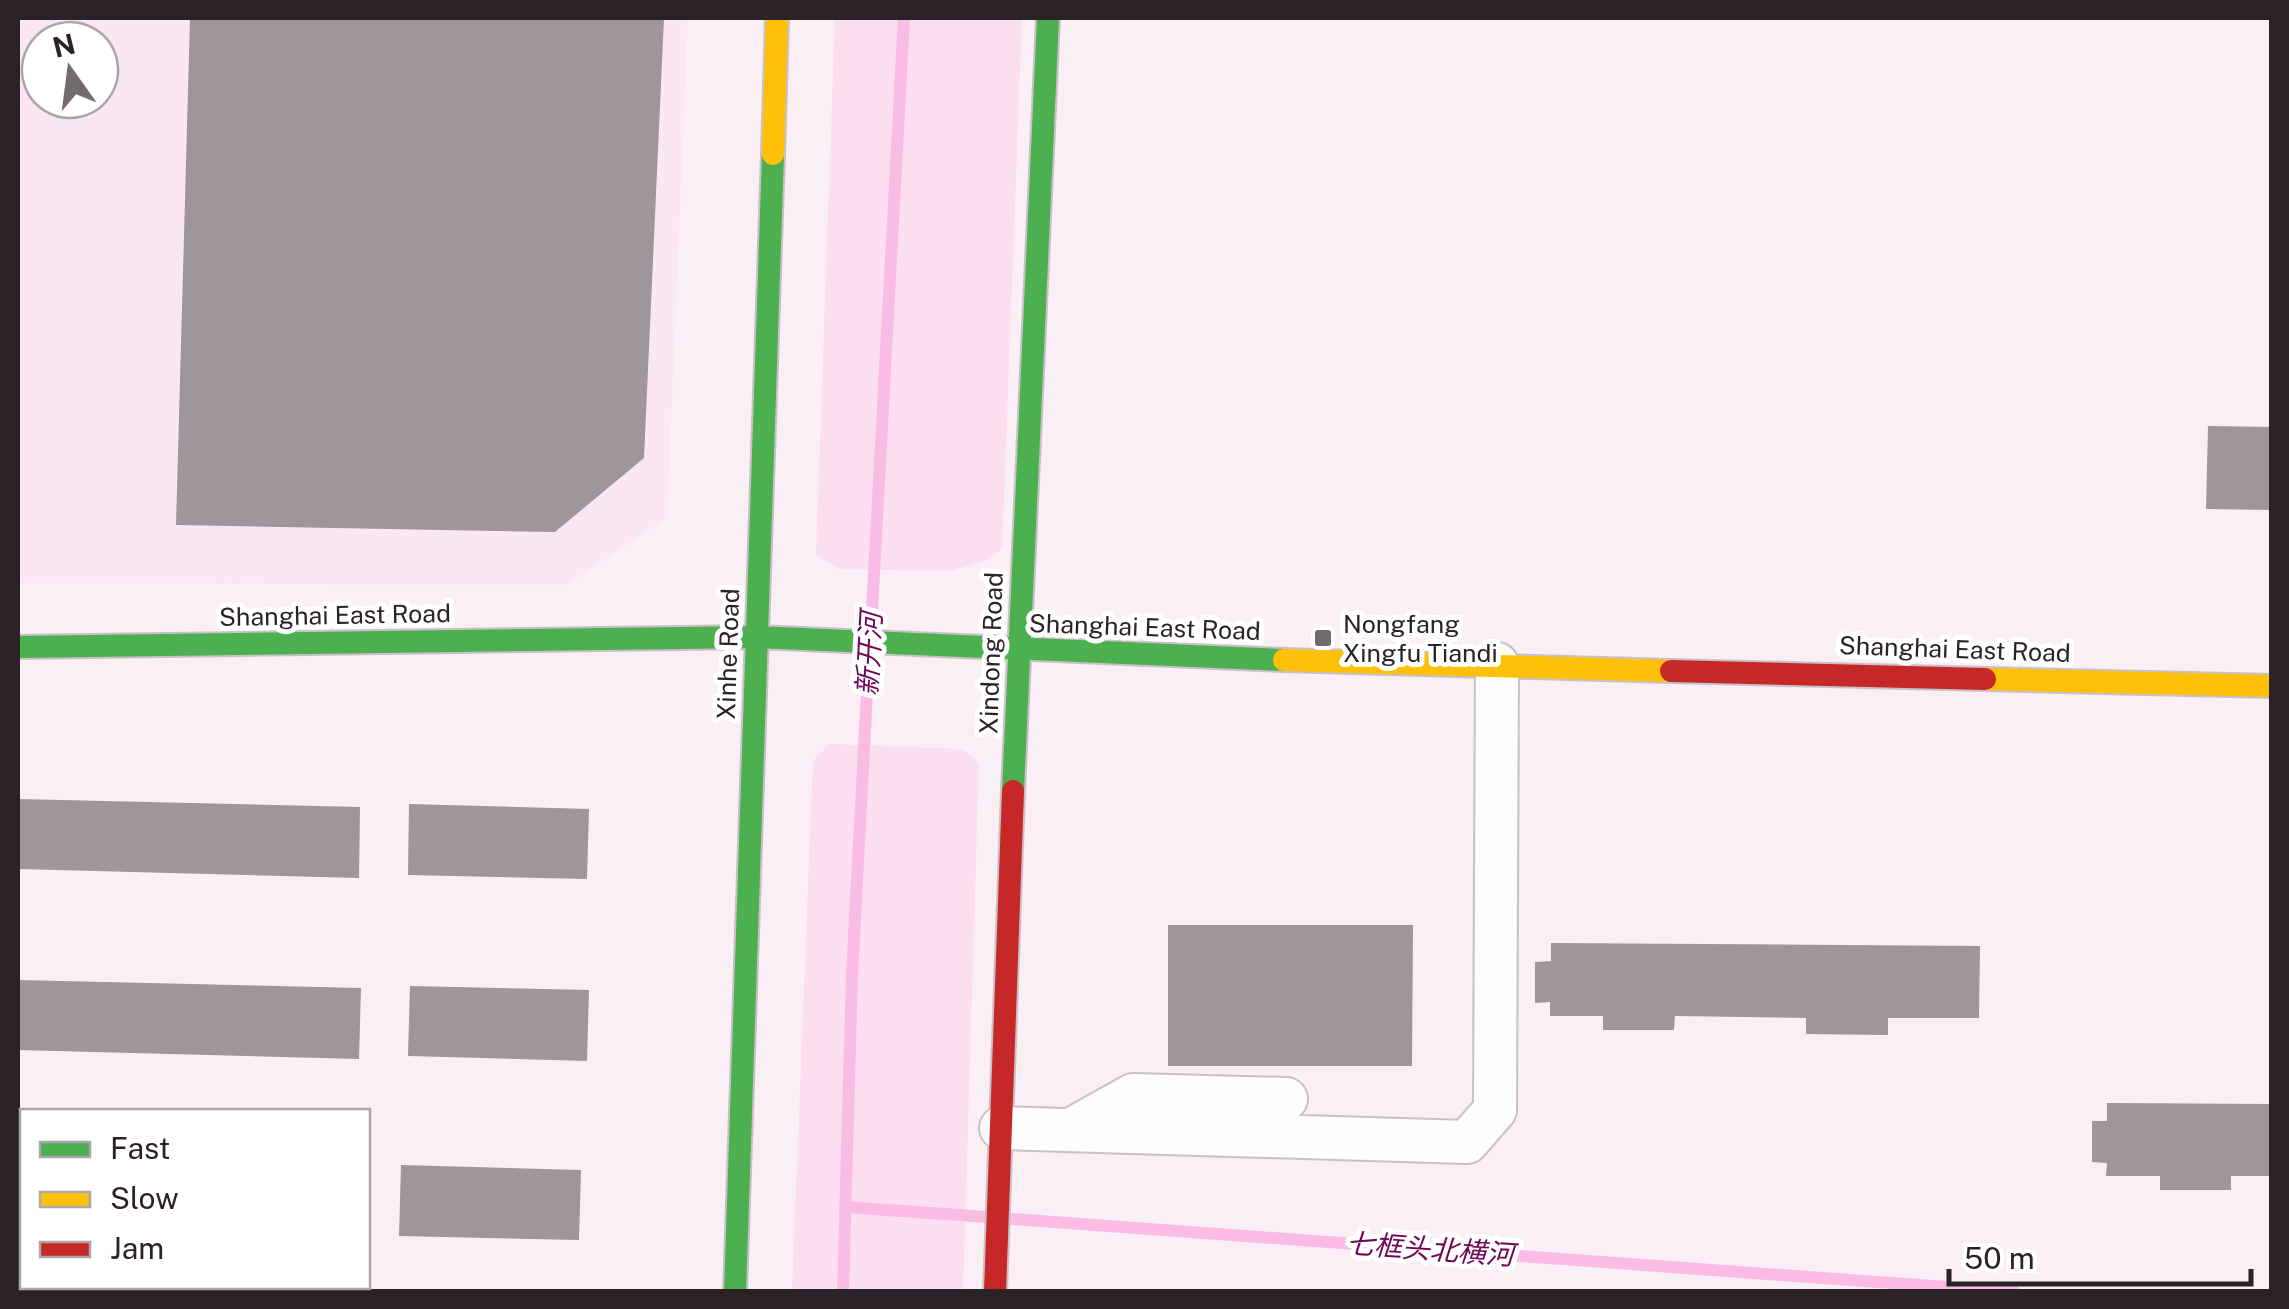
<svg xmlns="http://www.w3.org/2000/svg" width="2289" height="1309" font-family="'Public Sans','Noto Sans SC',sans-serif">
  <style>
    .built { fill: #fbe7f3; fill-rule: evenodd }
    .green { fill: #fcdef1 }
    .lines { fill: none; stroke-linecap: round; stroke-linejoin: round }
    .stream { stroke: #fabbe4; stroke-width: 12 }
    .building { fill: #9e969b }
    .street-casing { stroke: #c9c1c6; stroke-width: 46 }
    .fast-casing { stroke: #c9c1c6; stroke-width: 26 }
    .slow-casing { stroke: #c9c1c6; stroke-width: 26 }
    .jam-casing { stroke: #c9c1c6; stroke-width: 26 }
    .street { stroke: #fefdfe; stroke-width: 42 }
    .fast { stroke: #4caf50; stroke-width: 22 }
    .slow { stroke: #ffc107; stroke-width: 22 }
    .jam { stroke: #c62828; stroke-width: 22 }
    .poi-dot { fill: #726a6f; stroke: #fff; stroke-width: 4 }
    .labels { text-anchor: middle; stroke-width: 10; stroke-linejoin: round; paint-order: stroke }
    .street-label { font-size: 25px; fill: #2a2227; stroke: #fff }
    .poi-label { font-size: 25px; fill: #2a2227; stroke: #fff; text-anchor: start }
    .water-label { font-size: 28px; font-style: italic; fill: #6e0656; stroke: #fff }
  </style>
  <rect width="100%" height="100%" fill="#f9eff5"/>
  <path class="built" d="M18,18h670l-21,499 -100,68 -549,-2zM40,40h60v60h-60z"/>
  <path class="green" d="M835,18h187l-20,531 -17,12 -36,10 -110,-2 -23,-14z
    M830,744l133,5 16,14 -16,528h-171l21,-530z"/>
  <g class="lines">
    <path class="stream" d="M871,629l33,-611
      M845,1207l142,10
      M1012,1219l1003,73
      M843,1292l9,-318 17,-320"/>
  </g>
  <path class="building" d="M190,18h474l-20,440 -89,74 -379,-7z
    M2208,426l64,1v83l-66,-1z
    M18,799l342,8 -1,71 -341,-9z
    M409,804l180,5 -2,70 -179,-4z
    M1168,925h245l-1,141h-244z
    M1551,943l429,3 -1,72h-91v17l-82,-1v-16l-131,-2 -1,14h-71v-14h-53v-14l-15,1v-41l16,-1z
    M18,980l343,8 -2,71 -341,-9z
    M410,986l179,4 -2,71 -179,-5z
    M2107,1103l165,1v72h-41v14h-71v-14h-54l1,-13 -15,-1v-41h15z
    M18,1158h4v71h-4z
    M401,1165l180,5 -2,70 -180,-4z"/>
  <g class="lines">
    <defs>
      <path id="street" d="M1001,1128l466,14 28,-32 2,-446
        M1072,1129l61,-34 153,4"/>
      <path id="fast" d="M18,647l739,-10 527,23
        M1013,791l35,-773
        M735,1292l38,-1138"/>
      <path id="slow" d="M773,154l4,-136
        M1284,660l387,11
        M1985,679l287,7"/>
      <path id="jam" d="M1671,671l314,8
        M995,1292l18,-501"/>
    </defs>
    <use href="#street" class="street-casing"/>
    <use href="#fast" class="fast-casing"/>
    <use href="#slow" class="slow-casing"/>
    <use href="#jam" class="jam-casing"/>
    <use href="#street" class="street"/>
    <use href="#fast" class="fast"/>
    <use href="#slow" class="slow"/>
    <use href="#jam" class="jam"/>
  </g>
  <rect class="poi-dot" x="1313" y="628" width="20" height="20" rx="5"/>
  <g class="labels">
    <g class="street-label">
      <text transform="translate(335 615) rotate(-1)" y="9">Shanghai East Road</text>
      <text transform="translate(1145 627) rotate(2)" y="9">Shanghai East Road</text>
      <text transform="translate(1955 649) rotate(2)" y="9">Shanghai East Road</text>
      <text transform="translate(991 653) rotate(-88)" y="9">Xindong Road</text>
      <text transform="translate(728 654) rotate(-88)" y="9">Xinhe Road</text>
    </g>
    <g class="poi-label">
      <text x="1343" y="633">Nongfang<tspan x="1343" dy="29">Xingfu Tiandi</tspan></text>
    </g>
    <g class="water-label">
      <text transform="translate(869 654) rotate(-87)" y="10">新开河</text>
      <text transform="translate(1430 1249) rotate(4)" y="10">七框头北横河</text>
    </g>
  </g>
  <rect width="2289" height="1309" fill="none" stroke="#2a2227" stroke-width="40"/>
  <rect x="20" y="1109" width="350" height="180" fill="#ffffff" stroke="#aaa7a9" stroke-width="2.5"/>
  <rect x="40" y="1142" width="50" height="15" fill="#4caf50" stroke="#aaa7a9" stroke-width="2.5"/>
  <text x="110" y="1159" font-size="30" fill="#2a2227">Fast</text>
  <rect x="40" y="1192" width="50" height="15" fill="#ffc107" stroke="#aaa7a9" stroke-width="2.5"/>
  <text x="110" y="1209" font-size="30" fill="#2a2227">Slow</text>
  <rect x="40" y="1242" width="50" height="15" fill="#c62828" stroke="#aaa7a9" stroke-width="2.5"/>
  <text x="110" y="1259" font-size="30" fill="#2a2227">Jam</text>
  <g transform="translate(70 70) rotate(346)"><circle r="48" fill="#ffffff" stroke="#aaa7a9" stroke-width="2.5"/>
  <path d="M0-8L18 38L0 25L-18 38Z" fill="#726a6f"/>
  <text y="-15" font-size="28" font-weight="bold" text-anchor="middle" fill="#2a2227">N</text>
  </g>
  <path d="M1949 1269v15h302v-15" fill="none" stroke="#2a2227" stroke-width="5"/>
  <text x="1964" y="1269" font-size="30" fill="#2a2227" stroke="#ffffff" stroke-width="8" paint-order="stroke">50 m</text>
</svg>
